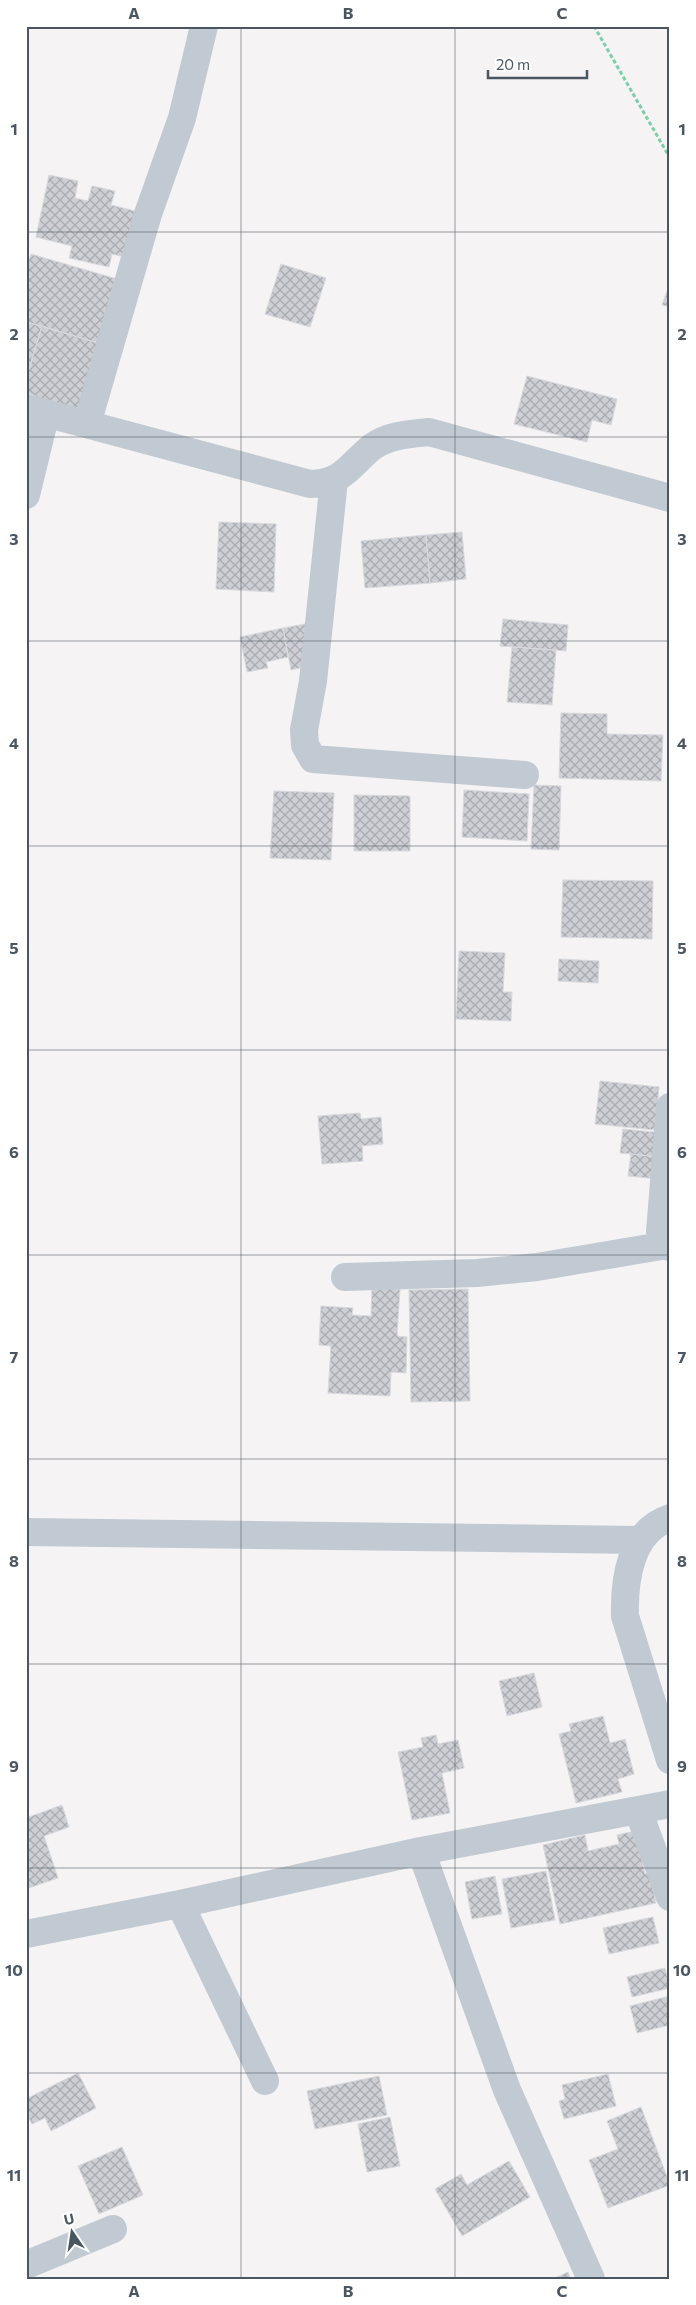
<svg xmlns="http://www.w3.org/2000/svg" width="696" height="2305" font-family="Commissioner,sans-serif">
  <style>
    .building { fill: url(#building-cross-hatch); stroke: #d7d9de }
    .lines { fill: none; stroke-linecap: round; stroke-linejoin: round }
    .path { stroke: #7ad0a6; stroke-width: 3; stroke-dasharray: 4 2.5; stroke-linecap: butt }
    .minor { stroke: #c1cad2; stroke-width: 28 }
    .grid { fill: none; stroke: #4a5661; stroke-width: 1; stroke-opacity: 0.55 }
    .neatline { fill: none; stroke: #4a5661; stroke-width: 2 }
    .grid-label { font-size: 16px; text-anchor: middle; font-weight: bold; fill: #4a5661 }
  </style>
  <defs>
    <pattern id="building-cross-hatch" width="8" height="8" patternUnits="userSpaceOnUse" patternTransform="scale(1.25)"><rect width="8" height="8" fill="#cdcfd5"/><path d="M0 0l8 8M0 8l8-8" fill="none" stroke="#a8abb0"/></pattern>
  </defs>
  <rect width="100%" height="100%" fill="#f5f3f3"/>
  <path class="building" d="M49,175l29,6 -3,17 13,3 4,-15 23,5 -4,14 32,8 -10,46 -21,-5 -3,13 -40,-9 3,-12 -36,-9z
    M31,254l86,25 -19,64 -72,-21 2,-29 -2,-1v-24z
    M281,264l45,14 -16,49 -45,-13z
    M670,283v24l-8,-2z
    M26,322l16,4 -16,53z
    M42,326l56,17 -19,65 -46,-4 3,-8 -10,-3v-14z
    M527,376l90,23 -6,26 -19,-5 -5,22 -73,-18z
    M219,522l57,2 -2,68 -58,-3z
    M462,532l4,47 -36,4 -4,-48z
    M426,535l4,48 -65,5 -4,-47z
    M503,619l65,6 -2,26 -66,-5z
    M305,624l8,41 -22,5 -8,-42z
    M283,628l5,29 -22,5 2,6 -21,4 -7,-35z
    M512,647l44,3 -4,55 -45,-3z
    M561,713l46,1v20l56,1 -2,46 -102,-3z
    M534,785l27,1 -2,64 -28,-1z
    M464,790l65,4 -2,47 -65,-4z
    M274,791l60,2 -3,67 -61,-2z
    M354,795l56,1v55h-56z
    M563,880l90,1 -1,58 -91,-2z
    M459,951l46,2 -2,39h9l-1,29 -55,-2z
    M559,959l40,2 -1,22 -40,-2z
    M600,1081l59,6 -4,43 -60,-6z
    M360,1113l1,6 20,-2 2,27 -21,2 1,15 -41,3 -4,-48z
    M623,1129l40,4 -3,24 -40,-4z
    M631,1154l29,3 -2,22 -30,-3z
    M372,1287l28,2 -3,47 10,1 -1,36 -15,-1 -1,24 -62,-3 3,-47 -12,-1 2,-39 32,2 -1,7 19,1z
    M468,1289l2,112 -59,1 -2,-112z
    M534,1673l8,34 -35,9 -8,-35z
    M603,1716l7,27 15,-4 9,35 -16,5 4,13 -46,11 -17,-69 12,-3 -2,-7z
    M436,1735l2,9 20,-4 6,28 -22,5 8,40 -38,7 -14,-68 25,-5 -2,-9z
    M62,1805l7,22 -25,9 14,42 -32,11v-71z
    M635,1831l10,43 5,-1 6,30 -96,21 -17,-79 42,-10 3,16 31,-7 -2,-9z
    M546,1871l9,49 -44,8 -9,-49z
    M495,1876l7,38 -30,5 -7,-37z
    M653,1917l6,26 -50,11 -6,-26z
    M665,1968l5,20 -38,9 -5,-20z
    M670,1996v29l-33,8 -7,-27z
    M78,2073l18,35 -45,23 -6,-13 -13,6 -6,-11v-14z
    M608,2074l8,32 -52,13 -5,-18 6,-2 -3,-14z
    M379,2076l8,39 -72,14 -8,-38z
    M641,2107l29,78 -62,23 -19,-48 29,-11 -11,-28z
    M390,2117l10,49 -33,6 -9,-48z
    M122,2147l21,48 -44,19 -21,-48z
    M509,2161l21,36 -68,39 -27,-47 26,-15 6,11z
    M568,2272l3,7h-18z"/>
  <g class="lines">
    <path class="path" d="M594,26l76,132"/>
    <path class="minor" d="M26,408l284,76c32,0 40,-19 62,-37 17,-12 37,-13 57,-15l241,66
      M87,424l61,-210 34,-96 22,-92
      M334,480l-21,201 -9,49 1,15 8,14 212,16
      M26,495l20,-82
      M670,1107l-10,125 10,15
      M345,1277l132,-4 60,-6 130,-22
      M670,1518c-40,13 -46,62 -45,98l45,144
      M26,1532l614,8
      M638,1810l32,87
      M421,1851l86,239 84,189
      M180,1904l85,177
      M26,1934l154,-30 241,-53 249,-47
      M26,2265l87,-36"/>
  </g>
  <path class="grid" d="M241,26v2253M455,26v2253M26,232h644M26,437h644M26,641h644M26,846h644M26,1050h644M26,1255h644M26,1459h644M26,1664h644M26,1868h644M26,2073h644"/>
  <rect width="696" height="2305" fill="none" stroke="#ffffff" stroke-width="55"/>
  <g transform="translate(72 2232) rotate(347)" stroke="#ffffff" stroke-width="4" paint-order="stroke">
  <path d="M0-4L9 19L0 12L-9 19Z" fill="#4a5661"/>
  <text y="-8" font-size="14" font-weight="bold" text-anchor="middle" fill="#4a5661">U</text>
  </g>
  <path d="M488 70v8h99v-8" fill="none" stroke="#4a5661" stroke-width="2.5"/>
  <text x="496" y="70" font-size="15" fill="#4a5661" stroke="#ffffff" stroke-width="4" paint-order="stroke">20 m</text>
  <rect x="28" y="28" width="640" height="2250" class="neatline"/>
  <g class="grid-label">
    <text x="134" y="19">A</text>
    <text x="348" y="19">B</text>
    <text x="562" y="19">C</text>
    <text x="14" y="135">1</text>
    <text x="682" y="135">1</text>
    <text x="14" y="340">2</text>
    <text x="682" y="340">2</text>
    <text x="14" y="545">3</text>
    <text x="682" y="545">3</text>
    <text x="14" y="749">4</text>
    <text x="682" y="749">4</text>
    <text x="14" y="954">5</text>
    <text x="682" y="954">5</text>
    <text x="14" y="1158">6</text>
    <text x="682" y="1158">6</text>
    <text x="14" y="1363">7</text>
    <text x="682" y="1363">7</text>
    <text x="14" y="1567">8</text>
    <text x="682" y="1567">8</text>
    <text x="14" y="1772">9</text>
    <text x="682" y="1772">9</text>
    <text x="14" y="1976">10</text>
    <text x="682" y="1976">10</text>
    <text x="14" y="2181">11</text>
    <text x="682" y="2181">11</text>
    <text x="134" y="2297">A</text>
    <text x="348" y="2297">B</text>
    <text x="562" y="2297">C</text>
  </g>
</svg>
